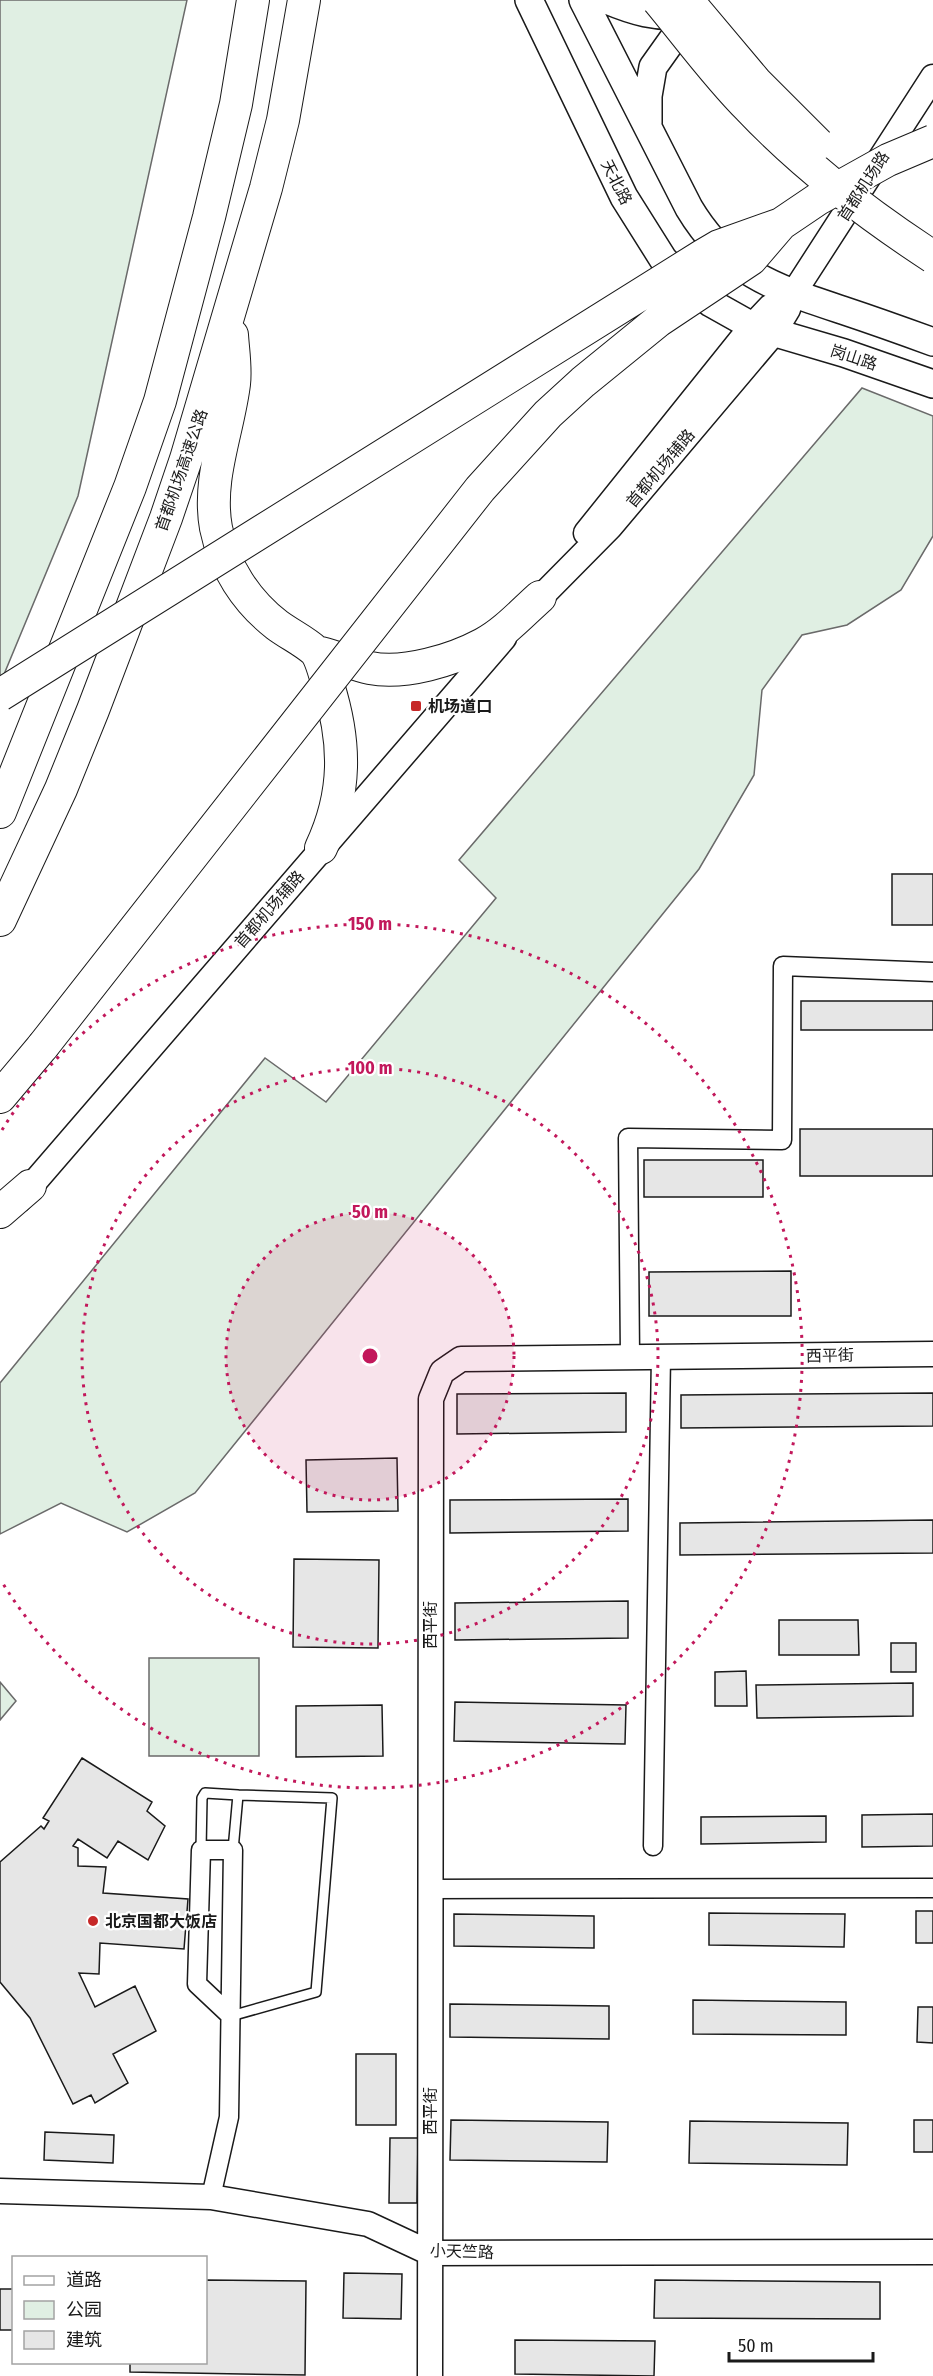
<svg xmlns="http://www.w3.org/2000/svg" width="933" height="2376" font-family="'Fira Sans Condensed','Noto Sans SC',sans-serif">
  <style>
    .green { fill: #e0efe3; stroke: #6a6a6a; stroke-width: 1.5 }
    .building { fill: #e6e6e6; stroke: #1a1a1a; stroke-width: 1.5 }
    .lines { fill: none; stroke-linecap: round; stroke-linejoin: round }
    .lane-casing { stroke: #1a1a1a; stroke-width: 12 }
    .street-casing { stroke: #1a1a1a; stroke-width: 21 }
    .secondary-casing { stroke: #1a1a1a; stroke-width: 27 }
    .primary-casing { stroke: #1a1a1a; stroke-width: 30 }
    .highway-casing { stroke: #1a1a1a; stroke-width: 34 }
    .lane { stroke: #fff; stroke-width: 9 }
    .street { stroke: #fff; stroke-width: 18 }
    .secondary { stroke: #fff; stroke-width: 24 }
    .primary { stroke: #fff; stroke-width: 27 }
    .highway { stroke: #fff; stroke-width: 32 }
    .highway-bridge-casing { stroke: #1a1a1a; stroke-width: 34; stroke-linecap: butt }
    .highway-bridge { stroke: #fff; stroke-width: 32 }
    .ring { fill: none; stroke: #c2185b; stroke-width: 3; stroke-dasharray: 3 6 }
    .poi-dot { fill: #c62828; stroke: #fff; stroke-width: 2 }
    .labels { text-anchor: middle; stroke-width: 4.5; stroke-linejoin: round; paint-order: stroke }
    .street-label { font-size: 16px; fill: #1a1a1a; stroke: #fff }
    .poi-label { font-size: 16px; font-weight: bold; fill: #1a1a1a; stroke: #fff; text-anchor: start }
    .centre { fill: #c2185b; stroke: #fff; stroke-width: 3 }
    .ring-label { font-size: 18px; text-anchor: middle; font-weight: bold; fill: #c2185b; stroke: #fff; stroke-width: 4.5; stroke-linejoin: round; paint-order: stroke }
  </style>
  <rect width="100%" height="100%" fill="#fff"/>
  <path class="green" d="M0,0h187l-109,496 -78,188z
    M862,388l71,28v120l-32,54 -54,35 -45,10 -40,55 -8,85 -55,94 -504,624 -68,39 -66,-29 -61,31v-151l265,-325 61,44 170,-204 -37,-38z
    M149,1658h110v98h-110z
    M0,1682l16,19 -16,19z"/>
  <path class="building" d="M892,874h41v51h-41z
    M801,1001h132v29h-132z
    M800,1129h133v47h-133z
    M644,1160h119v37h-119z
    M791,1271v45h-142v-44z
    M626,1393v39l-169,2v-40z
    M933,1393v33l-252,2v-33z
    M397,1458l1,53 -91,1 -1,-52z
    M628,1499v32l-178,2v-33z
    M933,1520v33l-253,2v-32z
    M294,1559l85,1 -1,88 -85,-1z
    M628,1601v37l-173,2v-37z
    M779,1620h79l1,35h-80z
    M891,1643h25v29h-25z
    M746,1671l1,35h-32v-34z
    M913,1683v33l-156,2 -1,-33z
    M455,1702l171,3 -1,39 -171,-3z
    M382,1705l1,51 -87,1v-51z
    M82,1758l70,44 -5,9 18,15 -17,34 -30,-19 -11,17 -29,-19 -5,7 5,2v18l28,1 -3,26 85,6 -4,50 -84,-6 -1,31 -20,-1 16,34 40,-21 21,45 -43,23 15,29 -33,20 -4,-8 -18,9 -43,-86 -30,-36v-120l41,-36 3,3 5,-8 -6,-3z
    M933,1814v32l-71,1v-32z
    M826,1816v26l-125,2v-27z
    M916,1911h17v32h-17z
    M709,1913l136,1 -1,33 -135,-2z
    M454,1914l140,2v32l-140,-2z
    M693,2000l153,2v33l-153,-1z
    M450,2004l159,2v33l-159,-2z
    M918,2007h15v36l-16,-1z
    M356,2054h40v71h-40z
    M451,2120l157,2 -1,40 -157,-2z
    M914,2120h19v32h-19z
    M690,2121l158,2 -1,42 -158,-2z
    M45,2132l69,3 -1,28 -69,-3z
    M390,2138h28l-1,65h-28z
    M344,2273l58,1 -1,45 -58,-1z
    M206,2280l100,1 -1,94 -175,-3v-10h76z
    M655,2280l225,2v37l-226,-1z
    M0,2289h14v41h-14z
    M515,2340l140,1 -1,35 -139,-2z"/>
  <g class="lines">
    <defs>
      <path id="lane" d="M201,1850l1,-52 3,-5 33,2
        M231,2016l85,-24 16,-194 -94,-3 -5,55"/>
      <path id="street" d="M630,1356l-2,-218 154,2 1,-174 150,6
        M653,1846l8,-490
        M429,1889l504,-1
        M211,2197l18,-80 4,-267h-32l-4,134 34,32"/>
      <path id="secondary" d="M586,533l166,-207 18,-19 23,-13
        M529,609l81,-82 163,-193 15,-25 5,-15 140,-217
        M19,1200l485,-562
        M0,2191l211,6 157,27 62,29 503,-1
        M430,2376l1,-977 11,-27 19,-13 472,-5"/>
      <path id="primary" d="M529,0l95,197 39,62 21,22 27,22 41,23 92,27 89,31
        M583,0l106,208c39,65 84,79 153,102 30,10 61,21 91,32
        M607,0c26,11 50,18 79,15
        M648,123v-27l5,-29 37,-52"/>
      <path id="highway" d="M232,335c1,16 4,33 2,49 -6,48 -27,95 -18,144 8,39 30,73 61,97 12,9 27,16 38,26 6,7 10,24 13,34 18,57 19,108 -7,163
        M321,653c17,4 33,12 49,15 34,7 83,-8 113,-24 21,-11 39,-31 57,-47
        M0,812l130,-325 30,-86 49,-184 27,-113 17,-104
        M0,920l61,-131 32,-79 73,-192 20,-59 80,-271 17,-68 21,-120
        M0,1097l43,-51
        M0,1212l30,-26"/>
    </defs>
    <use href="#lane" class="lane-casing"/>
    <use href="#street" class="street-casing"/>
    <use href="#secondary" class="secondary-casing"/>
    <use href="#primary" class="primary-casing"/>
    <use href="#highway" class="highway-casing"/>
    <use href="#lane" class="lane"/>
    <use href="#street" class="street"/>
    <use href="#secondary" class="secondary"/>
    <use href="#primary" class="primary"/>
    <use href="#highway" class="highway"/>
    <defs>
      <path id="highway-bridge" d="M658,0c30,36 58,75 91,108 54,57 118,106 184,149
        M687,0l69,82 62,62
        M0,695l702,-439 17,-10 62,-22 37,-25 70,-39 45,-19
        M43,1046l437,-557 68,-75 35,-32 75,-61 93,-62 30,-35"/>
    </defs>
    <use href="#highway-bridge" class="highway-bridge-casing"/>
    <use href="#highway-bridge" class="highway-bridge"/>
  </g>
  <circle cx="370" cy="1356" r="144" fill="#c2185b" fill-opacity=".12"/>
  <g class="ring">
    <circle cx="370" cy="1356" r="144"/>
    <circle cx="370" cy="1356" r="288"/>
    <path d="M2 1130A432 432 0 1 1 2 1582"/>
  </g>
  <g class="poi-dot">
    <rect x="410" y="700" width="12" height="12" rx="3"/>
    <circle cx="93" cy="1921" r="6"/>
  </g>
  <g class="labels">
    <g class="street-label">
      <text transform="translate(617 182) rotate(63)" y="6">天北路</text>
      <text transform="translate(863 186) rotate(-57)" y="6">首都机场路</text>
      <text transform="translate(854 357) rotate(18)" y="6">岗山路</text>
      <text transform="translate(660 468) rotate(-50)" y="6">首都机场辅路</text>
      <text transform="translate(181 470) rotate(-71)" y="6">首都机场高速公路</text>
      <text transform="translate(269 909) rotate(-49)" y="6">首都机场辅路</text>
      <text transform="translate(830 1355) rotate(-1)" y="6">西平街</text>
      <text transform="translate(430 1625) rotate(-90)" y="6">西平街</text>
      <text transform="translate(430 2111) rotate(-90)" y="6">西平街</text>
      <text transform="translate(462 2251) rotate(2)" y="6">小天竺路</text>
    </g>
    <g class="poi-label">
      <text x="428" y="712">机场道口</text>
      <text x="105" y="1927">北京国都大饭店</text>
    </g>
  </g>
  <circle cx="370" cy="1356" r="9" class="centre"/>
  <g class="ring-label">
    <text x="370" y="930">150 m</text>
    <text x="370" y="1074">100 m</text>
    <text x="370" y="1218">50 m</text>
  </g>
  <rect x="12" y="2256" width="195" height="108" fill="#ffffff" stroke="#a3a3a3" stroke-width="1.5"/>
  <rect x="24" y="2276" width="30" height="9" fill="#ffffff" stroke="#a3a3a3" stroke-width="1.5"/>
  <text x="66" y="2286" font-size="18" fill="#1a1a1a">道路</text>
  <rect x="24" y="2301" width="30" height="18" fill="#e0efe3" stroke="#a3a3a3" stroke-width="1.5"/>
  <text x="66" y="2316" font-size="18" fill="#1a1a1a">公园</text>
  <rect x="24" y="2331" width="30" height="18" fill="#e6e6e6" stroke="#a3a3a3" stroke-width="1.5"/>
  <text x="66" y="2346" font-size="18" fill="#1a1a1a">建筑</text>
  <path d="M729 2352v9h144v-9" fill="none" stroke="#1a1a1a" stroke-width="3"/>
  <text x="738" y="2352" font-size="18" fill="#1a1a1a" stroke="#ffffff" stroke-width="4.5" paint-order="stroke">50 m</text>
</svg>
